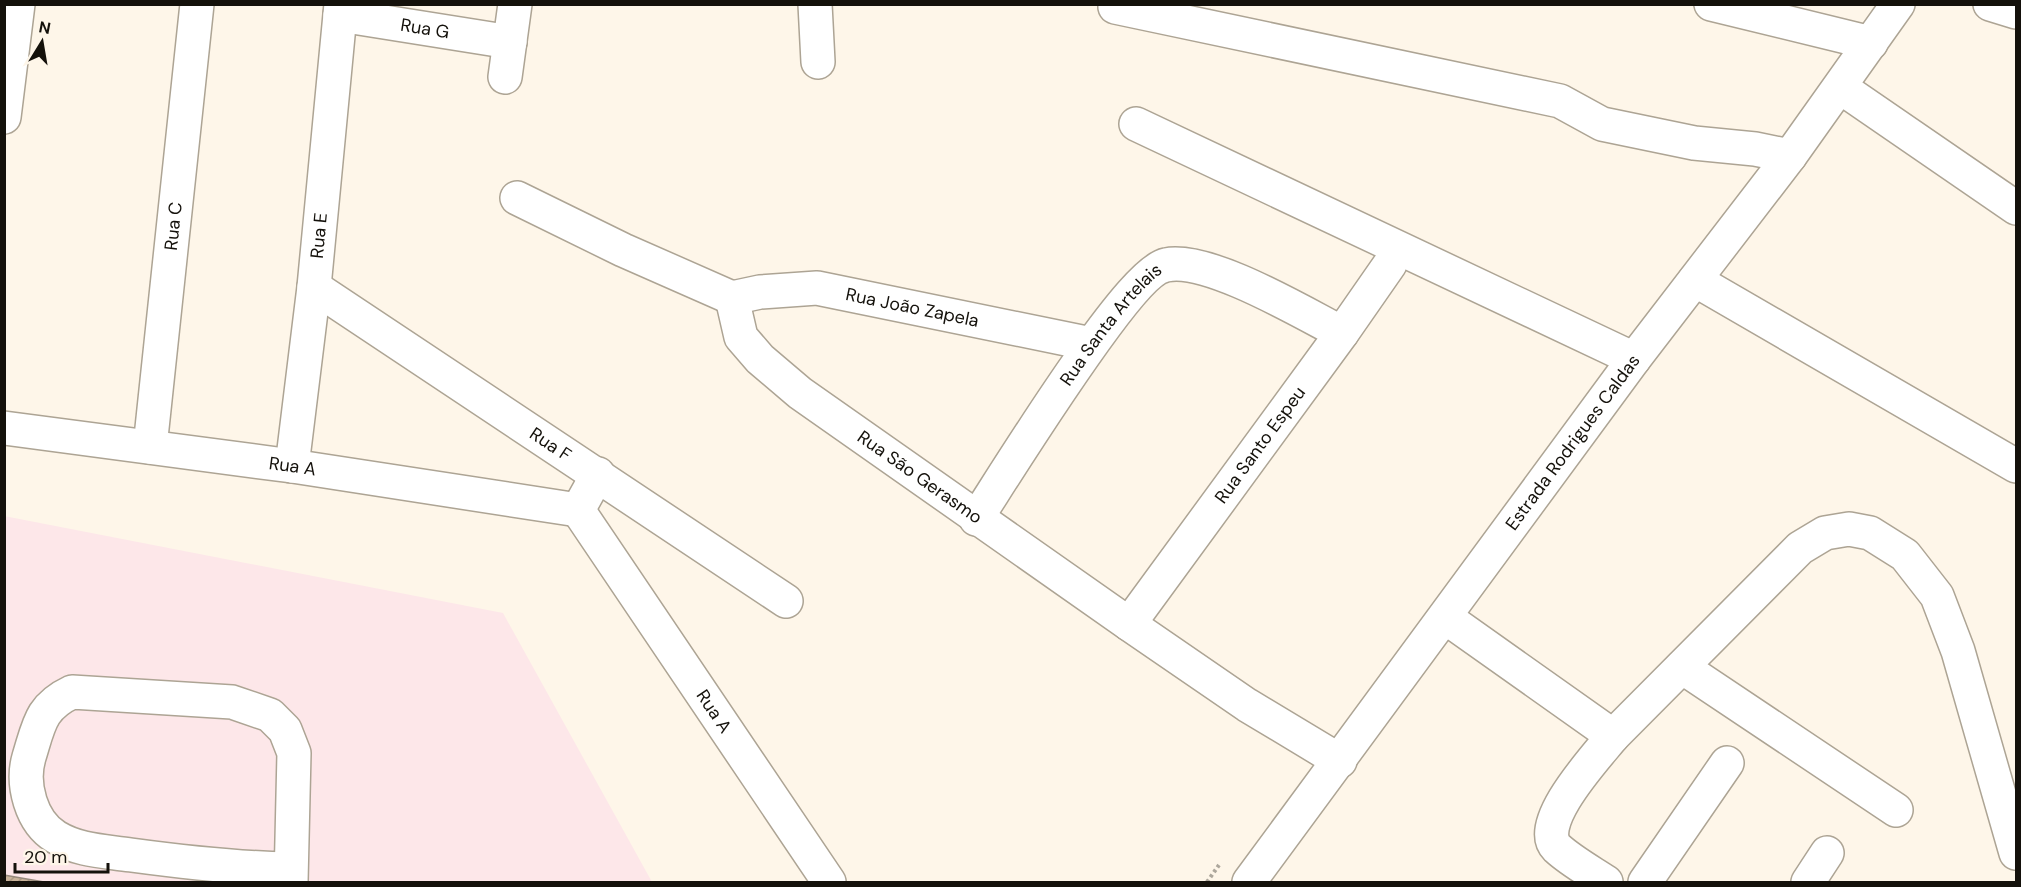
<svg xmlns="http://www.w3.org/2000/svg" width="2021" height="887" font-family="'DM Sans',sans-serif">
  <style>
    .commercial { fill: #fde7e9 }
    .building { fill: url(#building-hatch); stroke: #978a7d; stroke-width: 1.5 }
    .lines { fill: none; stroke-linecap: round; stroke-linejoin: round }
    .minor-casing { stroke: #ada494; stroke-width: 36 }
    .path { stroke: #ada79c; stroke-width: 4; stroke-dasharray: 3 3; stroke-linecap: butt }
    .minor { stroke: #fff; stroke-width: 33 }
    .labels { text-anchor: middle; stroke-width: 4.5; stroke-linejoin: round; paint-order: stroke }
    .street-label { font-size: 18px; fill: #14110b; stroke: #fef6e9 }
  </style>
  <defs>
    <pattern id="building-hatch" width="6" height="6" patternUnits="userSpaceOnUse" patternTransform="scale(1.5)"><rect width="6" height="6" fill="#cab49b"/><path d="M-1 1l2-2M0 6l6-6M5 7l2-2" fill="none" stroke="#ad9a84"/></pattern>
  </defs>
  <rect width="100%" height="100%" fill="#fef6e9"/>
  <path class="commercial" d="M4,516l499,97 149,269h-647z"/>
  <path class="building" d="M4,875l40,7h-40z"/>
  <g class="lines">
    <defs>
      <g id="minor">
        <path d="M815,4l3,58"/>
        <path d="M1711,4l160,39"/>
        <path d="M1990,4l26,8"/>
        <path d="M1115,7l445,94 42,23 92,19 61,6 35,7"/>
        <path id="s1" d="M340,15l170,27"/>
        <path d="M505,77l10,-73"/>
        <path d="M1840,87l176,121"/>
        <path d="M4,117l14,-113"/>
        <path d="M1136,124l498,235"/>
        <path d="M517,198l106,52 109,48"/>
        <path d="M1695,280l321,186"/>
        <path id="s2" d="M314,287l472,314"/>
        <path id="s3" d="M732,298l9,39 19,22 40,34 329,231 118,81 93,56"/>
        <path id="s4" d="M732,298l28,-6 57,-4 274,56"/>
        <path id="s5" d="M4,428l288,38 286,44 20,-36"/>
        <path id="s6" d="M150,447l47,-443"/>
        <path id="s7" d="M292,466l22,-179 27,-283"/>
        <path id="s8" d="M578,510l251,372"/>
        <path id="s9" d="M976,519c27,-41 153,-247 190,-254 42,-9 137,48 176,68"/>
        <path d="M1445,617l168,119 187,-188 25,-15 24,-4 21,4 35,22 32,41 21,55 58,202"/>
        <path id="s10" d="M1129,624l213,-291 48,-69"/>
        <path d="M1682,667l214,143"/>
        <path d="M289,869c-53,-1 -106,-7 -158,-14 -26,-4 -52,-4 -75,-18 -25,-15 -35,-53 -27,-80 10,-32 11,-50 43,-65l160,10 38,13 15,15 9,23 -3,129"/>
        <path id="s11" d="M1249,882l385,-523 156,-203 108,-152"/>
        <path d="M1606,882c-15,-10 -35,-21 -49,-34 -24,-24 40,-92 56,-112"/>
        <path d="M1645,882l82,-119"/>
        <path d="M1808,882l19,-29"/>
      </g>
    </defs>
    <use href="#minor" class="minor-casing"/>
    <path class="path" d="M1207,882l12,-17"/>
    <use href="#minor" class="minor"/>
  </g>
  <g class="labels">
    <g class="street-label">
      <text dy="6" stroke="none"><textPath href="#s1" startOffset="86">Rua G</textPath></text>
      <text dy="6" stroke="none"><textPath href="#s6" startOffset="222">Rua C</textPath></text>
      <text dy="6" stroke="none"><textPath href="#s7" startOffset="232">Rua E</textPath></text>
      <text dy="6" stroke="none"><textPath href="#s4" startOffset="183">Rua João Zapela</textPath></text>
      <text dy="6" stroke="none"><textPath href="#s9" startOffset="237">Rua Santa Artelais</textPath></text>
      <text dy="6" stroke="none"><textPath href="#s2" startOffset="284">Rua F</textPath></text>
      <text dy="6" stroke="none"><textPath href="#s11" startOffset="546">Estrada Rodrigues Caldas</textPath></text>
      <text dy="6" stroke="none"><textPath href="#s10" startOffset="222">Rua Santo Espeu</textPath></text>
      <text dy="6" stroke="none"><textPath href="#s5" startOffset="291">Rua A</textPath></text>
      <text dy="6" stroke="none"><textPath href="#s3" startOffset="268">Rua São Gerasmo</textPath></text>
      <text dy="6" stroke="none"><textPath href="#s8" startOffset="243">Rua A</textPath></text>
    </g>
  </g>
  <rect width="2021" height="887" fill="none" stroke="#14110b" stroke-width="12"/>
  <g transform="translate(42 42) rotate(11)" stroke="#fef6e9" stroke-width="4.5" paint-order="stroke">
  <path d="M0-4.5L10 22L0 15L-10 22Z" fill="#14110b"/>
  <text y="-9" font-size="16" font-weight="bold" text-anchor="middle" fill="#14110b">N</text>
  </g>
  <path d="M15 863v9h93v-9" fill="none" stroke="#14110b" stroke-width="3"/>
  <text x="24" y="863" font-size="18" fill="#14110b" stroke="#fef6e9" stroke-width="4.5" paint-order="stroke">20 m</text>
</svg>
